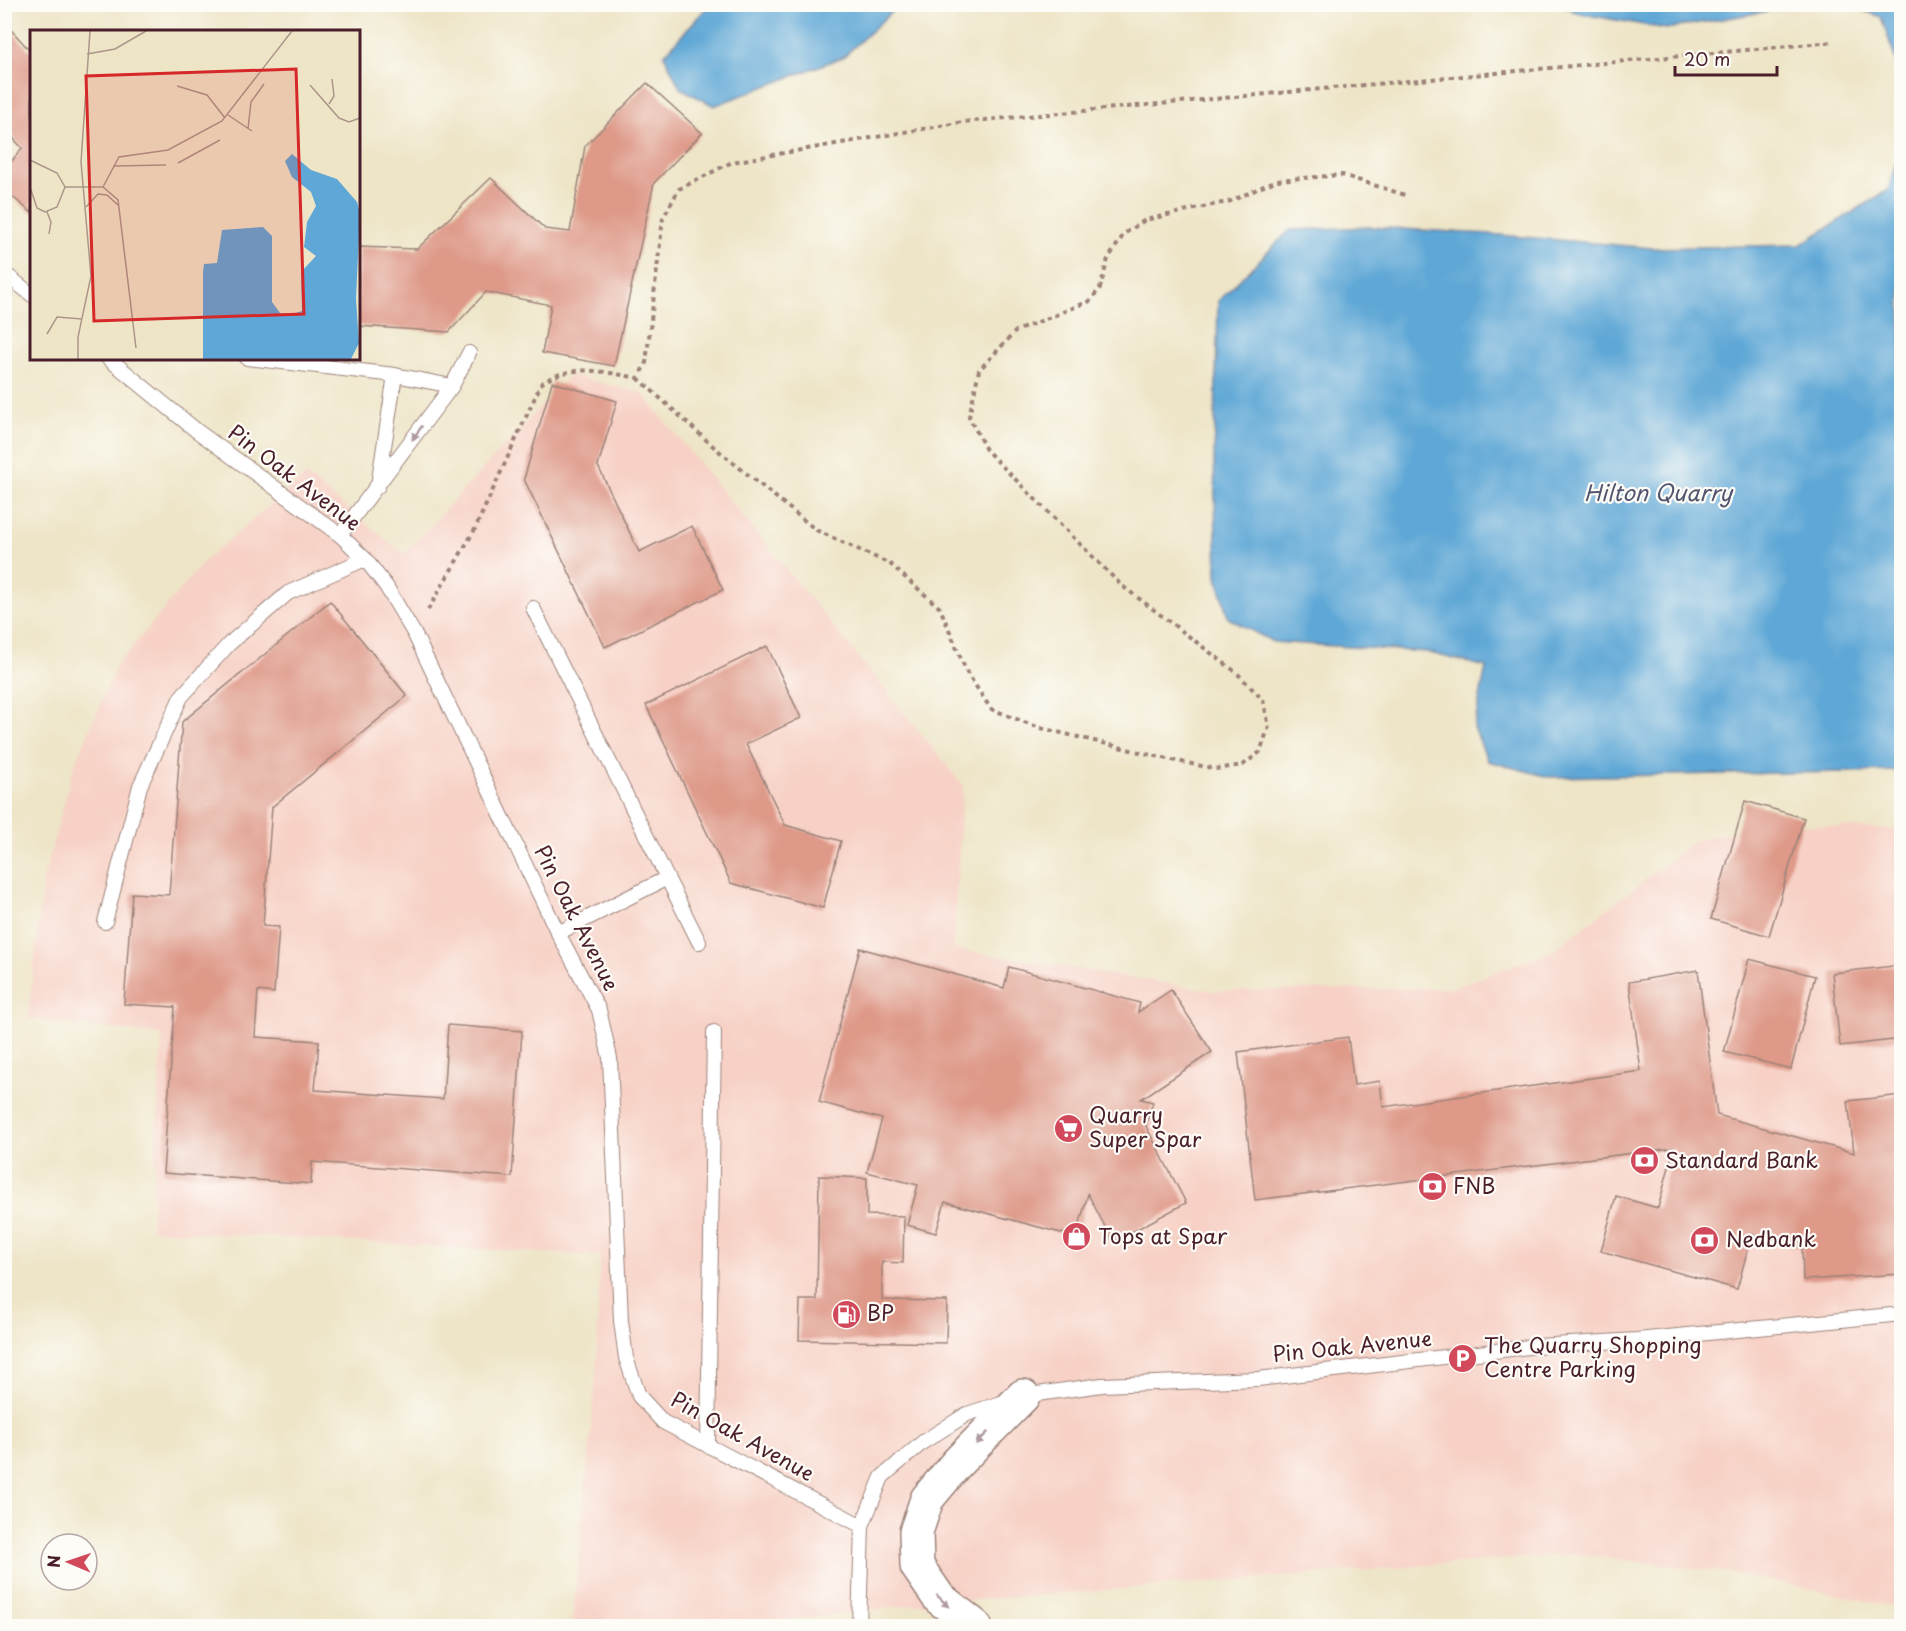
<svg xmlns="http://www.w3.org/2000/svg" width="1906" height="1631" font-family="'Playpen Sans',sans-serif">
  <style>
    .built { fill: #f7d1c6 }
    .water { fill: #5fa7d6; stroke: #546380; stroke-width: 1.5 }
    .building { fill: #de9988 }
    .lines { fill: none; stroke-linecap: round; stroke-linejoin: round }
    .lane-casing { stroke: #9c8279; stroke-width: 16 }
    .secondary-casing { stroke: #9c8279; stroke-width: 36 }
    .path { stroke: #9c8279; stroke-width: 4; stroke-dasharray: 4.5 4.5; stroke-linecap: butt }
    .lane { stroke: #fff; stroke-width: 14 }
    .secondary { stroke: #fff; stroke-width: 33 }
    .oneway { fill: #ae9aa0 }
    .labels { text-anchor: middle; stroke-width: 4.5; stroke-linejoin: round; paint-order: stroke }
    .street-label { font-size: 21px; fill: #4a1f2b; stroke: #fdfcf7 }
    .poi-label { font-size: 21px; fill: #4a1f2b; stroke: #fdfcf7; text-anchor: start }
    .water-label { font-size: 22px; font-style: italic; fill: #52556f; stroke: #fdfcf7 }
    .inset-road { fill: none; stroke: #ac9689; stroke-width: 1.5 }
    .view { fill: #d62828; fill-opacity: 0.15; stroke: #d62828; stroke-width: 3 }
    .inset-edge { fill: none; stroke: #4a1f2b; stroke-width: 3 }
  </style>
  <rect width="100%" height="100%" fill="#fdfcf7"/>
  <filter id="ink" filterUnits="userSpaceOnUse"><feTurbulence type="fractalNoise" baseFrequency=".0167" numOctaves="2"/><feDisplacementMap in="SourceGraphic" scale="12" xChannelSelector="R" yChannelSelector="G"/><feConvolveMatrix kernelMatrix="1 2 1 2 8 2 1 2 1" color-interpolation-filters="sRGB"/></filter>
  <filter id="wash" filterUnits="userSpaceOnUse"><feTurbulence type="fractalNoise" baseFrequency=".008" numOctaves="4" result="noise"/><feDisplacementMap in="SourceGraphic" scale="24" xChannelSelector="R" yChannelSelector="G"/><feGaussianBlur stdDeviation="1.35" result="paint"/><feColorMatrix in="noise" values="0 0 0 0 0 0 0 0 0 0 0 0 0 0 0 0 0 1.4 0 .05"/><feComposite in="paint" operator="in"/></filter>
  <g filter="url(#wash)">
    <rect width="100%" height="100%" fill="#eee5c7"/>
    <path class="built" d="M570,375l72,18 321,392 -10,164 260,42 239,-3 104,-39 138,-108 77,-18 130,7v778l-169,-35 -157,-19 -664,51 -149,19 -46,2h-144l24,-249 4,-121 -449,-26 11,-195 -134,-16 15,-139 30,-111 44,-104 88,-105 101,-85 98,79z"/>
    <path class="water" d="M709,5v-1l190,1 -56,52 -129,49 -34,-18 -16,-33z
      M1563,5h240l-137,24 -89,-16z
      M1848,5h53v70l-20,-58z
      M1901,146v625l-352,6 -61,-16 -14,-33 12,-61 -60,-15 -153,-10 -45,-24 -11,-41 -3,-117 4,-159 72,-71 80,-3 118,7 164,14 148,-3 88,-55z"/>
    <g id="blocks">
      <path class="building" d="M4,22l28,31v160l-28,-23v-19l18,-23 -18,-20z
        M647,83l55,50 -48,50 -40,183 -72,-13 9,-48 -65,-13 -37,40 -91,-6v-79l59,2 74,-71 54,51 25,3 15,-86z
        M552,382l65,19 -19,65 41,86 53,-26 31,64 -118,57 -81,-168z
        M330,601l77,95 -135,111 -9,119 16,1 -5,66 -16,-2 -3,46 64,4 -4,49 128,9 5,-74 74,6 -10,146 -200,-15 -1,22 -148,-11 12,-166 -51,-3 8,-111 37,2 13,-173z
        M767,646l34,72 -55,26 39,81 56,16 -18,67 -92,-25 -85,-178z
        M1745,801l59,17 -35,118 -58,-17z
        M860,948l144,40 5,-21 131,36 -2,9 33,-22 41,62 -71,47 12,3 -7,24 40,77 -73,39 -25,-48 -12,43 -131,-35 -9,31 -29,-8 11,-40 -51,-13 15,-53 -63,-17z
        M1749,959l66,17 -24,93 -67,-17z
        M1902,965v74l-62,7 -8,-73z
        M1698,970l19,145 137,38 -6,-52 54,-6v179l-99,6 -1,-33 -50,-13 -15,55 -136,-38 15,-55 42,12 16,-60 -419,52 -17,-148 110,-15 6,48 26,-4 3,26 258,-36 -12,-89z
        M819,1176l48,2v37l37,1 -1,47 -21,-1v38l65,1 -1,42 -147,-3 1,-40h17z"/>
    </g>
  </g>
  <g filter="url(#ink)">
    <use href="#blocks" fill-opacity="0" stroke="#9c8279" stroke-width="1.5"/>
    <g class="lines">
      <defs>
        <path id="lane" d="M4,273l28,22
          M108,358l89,73 143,104 25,24 21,27 29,49 143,298 41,77 11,48 11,263 5,37 13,38 24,26 199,104
          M247,358l148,17 57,11
          M378,486l17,-111
          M340,535l112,-149 17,-33
          M533,608l166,334
          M105,922l35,-136 41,-89 48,-53 59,-51 77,-34
          M558,933l109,-55
          M708,1446l6,-414
          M859,1626l3,-100 20,-49 41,-35 44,-28 56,-18 79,-11 156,-6 279,-33 100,-6 265,-26"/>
        <path id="secondary" d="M975,1626l-36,-28 -22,-32 -1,-34 11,-33 30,-36 66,-67"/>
      </defs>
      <use href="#lane" class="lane-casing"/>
      <use href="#secondary" class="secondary-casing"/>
      <path class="path" d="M638,378l76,69 102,83 74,34 50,44 27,65 24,36 46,18 135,33 44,9 27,-4 17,-13 9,-26 -6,-26 -27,-28 -115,-87 -135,-135 -17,-33 10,-47 37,-39 74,-30 10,-13 8,-29 16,-25 21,-14 86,-19 46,-21 65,-5 63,20
        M428,610l47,-81 66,-145c30,-22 63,-12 97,-6l8,-15 17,-145 16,-29 53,-27 231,-40 870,-80"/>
      <use href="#lane" class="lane"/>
      <use href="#secondary" class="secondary"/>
    </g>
    <defs><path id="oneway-solid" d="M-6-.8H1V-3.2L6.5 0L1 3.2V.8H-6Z" transform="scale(1.5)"/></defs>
    <g class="oneway">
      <use href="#oneway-solid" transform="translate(417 433) rotate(126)"/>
      <use href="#oneway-solid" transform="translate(982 1438) rotate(135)"/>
      <use href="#oneway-solid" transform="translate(943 1601) rotate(43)"/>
    </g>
  </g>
  <defs>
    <symbol id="supermarket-disc" viewBox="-11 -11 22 22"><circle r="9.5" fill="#d1495b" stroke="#fdfcf7"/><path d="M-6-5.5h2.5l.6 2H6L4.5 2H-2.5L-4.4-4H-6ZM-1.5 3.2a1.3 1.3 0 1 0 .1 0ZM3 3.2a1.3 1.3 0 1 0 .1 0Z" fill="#fff"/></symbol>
    <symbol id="bank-disc" viewBox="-11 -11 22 22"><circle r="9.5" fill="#d1495b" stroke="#fdfcf7"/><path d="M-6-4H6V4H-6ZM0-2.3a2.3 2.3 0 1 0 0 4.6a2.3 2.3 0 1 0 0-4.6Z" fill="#fff"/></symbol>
    <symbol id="shop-disc" viewBox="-11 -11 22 22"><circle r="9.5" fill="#d1495b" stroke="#fdfcf7"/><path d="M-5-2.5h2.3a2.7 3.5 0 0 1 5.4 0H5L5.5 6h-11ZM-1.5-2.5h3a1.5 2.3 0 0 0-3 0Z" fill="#fff"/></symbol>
    <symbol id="fuel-disc" viewBox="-11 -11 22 22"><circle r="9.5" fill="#d1495b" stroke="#fdfcf7"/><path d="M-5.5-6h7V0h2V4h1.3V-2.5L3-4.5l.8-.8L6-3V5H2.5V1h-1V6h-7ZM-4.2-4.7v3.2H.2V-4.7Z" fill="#fff"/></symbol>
    <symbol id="parking-disc" viewBox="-11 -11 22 22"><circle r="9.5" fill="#d1495b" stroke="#fdfcf7"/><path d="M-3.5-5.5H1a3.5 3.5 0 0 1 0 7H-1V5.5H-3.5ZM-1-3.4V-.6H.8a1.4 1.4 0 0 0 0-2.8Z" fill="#fff"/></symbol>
  </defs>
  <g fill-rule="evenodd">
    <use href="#supermarket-disc" x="1052" y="1112" width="33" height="33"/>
    <use href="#bank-disc" x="1628" y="1144" width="33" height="33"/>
    <use href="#bank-disc" x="1416" y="1170" width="33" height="33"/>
    <use href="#shop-disc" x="1060" y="1220" width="33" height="33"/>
    <use href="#bank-disc" x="1688" y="1224" width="33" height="33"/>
    <use href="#fuel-disc" x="830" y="1298" width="33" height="33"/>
    <use href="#parking-disc" x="1446" y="1342" width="33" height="33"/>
  </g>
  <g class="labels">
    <g class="street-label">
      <text transform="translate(294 478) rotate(37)" y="7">Pin Oak Avenue</text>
      <text transform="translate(576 918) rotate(63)" y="7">Pin Oak Avenue</text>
      <text transform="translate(1352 1347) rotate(-6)" y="7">Pin Oak Avenue</text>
      <text transform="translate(742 1437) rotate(29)" y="7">Pin Oak Avenue</text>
    </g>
    <g class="poi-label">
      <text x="1089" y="1123">Quarry<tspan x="1089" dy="24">Super Spar</tspan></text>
      <text x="1665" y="1168">Standard Bank</text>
      <text x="1453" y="1194">FNB</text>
      <text x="1098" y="1244">Tops at Spar</text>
      <text x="1726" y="1247">Nedbank</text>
      <text x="867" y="1321">BP</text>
      <text x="1484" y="1353">The Quarry Shopping<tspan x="1484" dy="24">Centre Parking</tspan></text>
    </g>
    <g class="water-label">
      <text x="1658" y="501">Hilton Quarry</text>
    </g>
  </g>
  <g transform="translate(30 30)">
    <rect width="330" height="330" fill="#eee5c7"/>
    <path d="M262,124l19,16 26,9 20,23 3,11 -4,86 3,44 -8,16h-148v-87l1,-8 13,-1 5,-33 41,-3 9,9v66l8,11 10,2 12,-4 -1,-39 15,-16 -12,-9 3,-25 9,-16 -5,-14 -19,-15 -7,-16z" fill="#5fa7d6"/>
    <path class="inset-road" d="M57,24l28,-5 31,-18M280,55l29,33 10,4 11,-4M147,56l30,9 18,23M299,74l5,-8 -2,-17M198,85l24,16M218,99l3,-27 13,-18M0,130l27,13 8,14 -8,20 -12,5 -8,-4 -7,-21M148,133l42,-23M83,136l53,-1M35,157h38l15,13 18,148M73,157l16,-30 49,-7 54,-29 70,-90M56,177l12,-13 9,1 11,10M17,182l4,10 -2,12M17,304l10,-17 25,2M48,329v-22l13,-61 -10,-114 9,-131"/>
    <path class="view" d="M266,39l8,245 -210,7 -8,-245z"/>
    <rect width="330" height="330" class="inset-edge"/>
  </g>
  <rect width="1906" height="1631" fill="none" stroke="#fdfcf7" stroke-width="24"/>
  <g transform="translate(69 1562) rotate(272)"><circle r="28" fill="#fdfcf7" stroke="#b5a4a5" stroke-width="1.5"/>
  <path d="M0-4.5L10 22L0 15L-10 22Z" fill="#d1495b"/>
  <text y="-9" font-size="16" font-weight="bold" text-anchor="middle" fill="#4a1f2b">N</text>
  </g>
  <path d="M1675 66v9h102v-9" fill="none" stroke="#4a1f2b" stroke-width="3"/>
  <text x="1684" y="66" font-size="18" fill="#4a1f2b" stroke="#fdfcf7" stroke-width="4.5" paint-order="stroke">20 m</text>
</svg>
